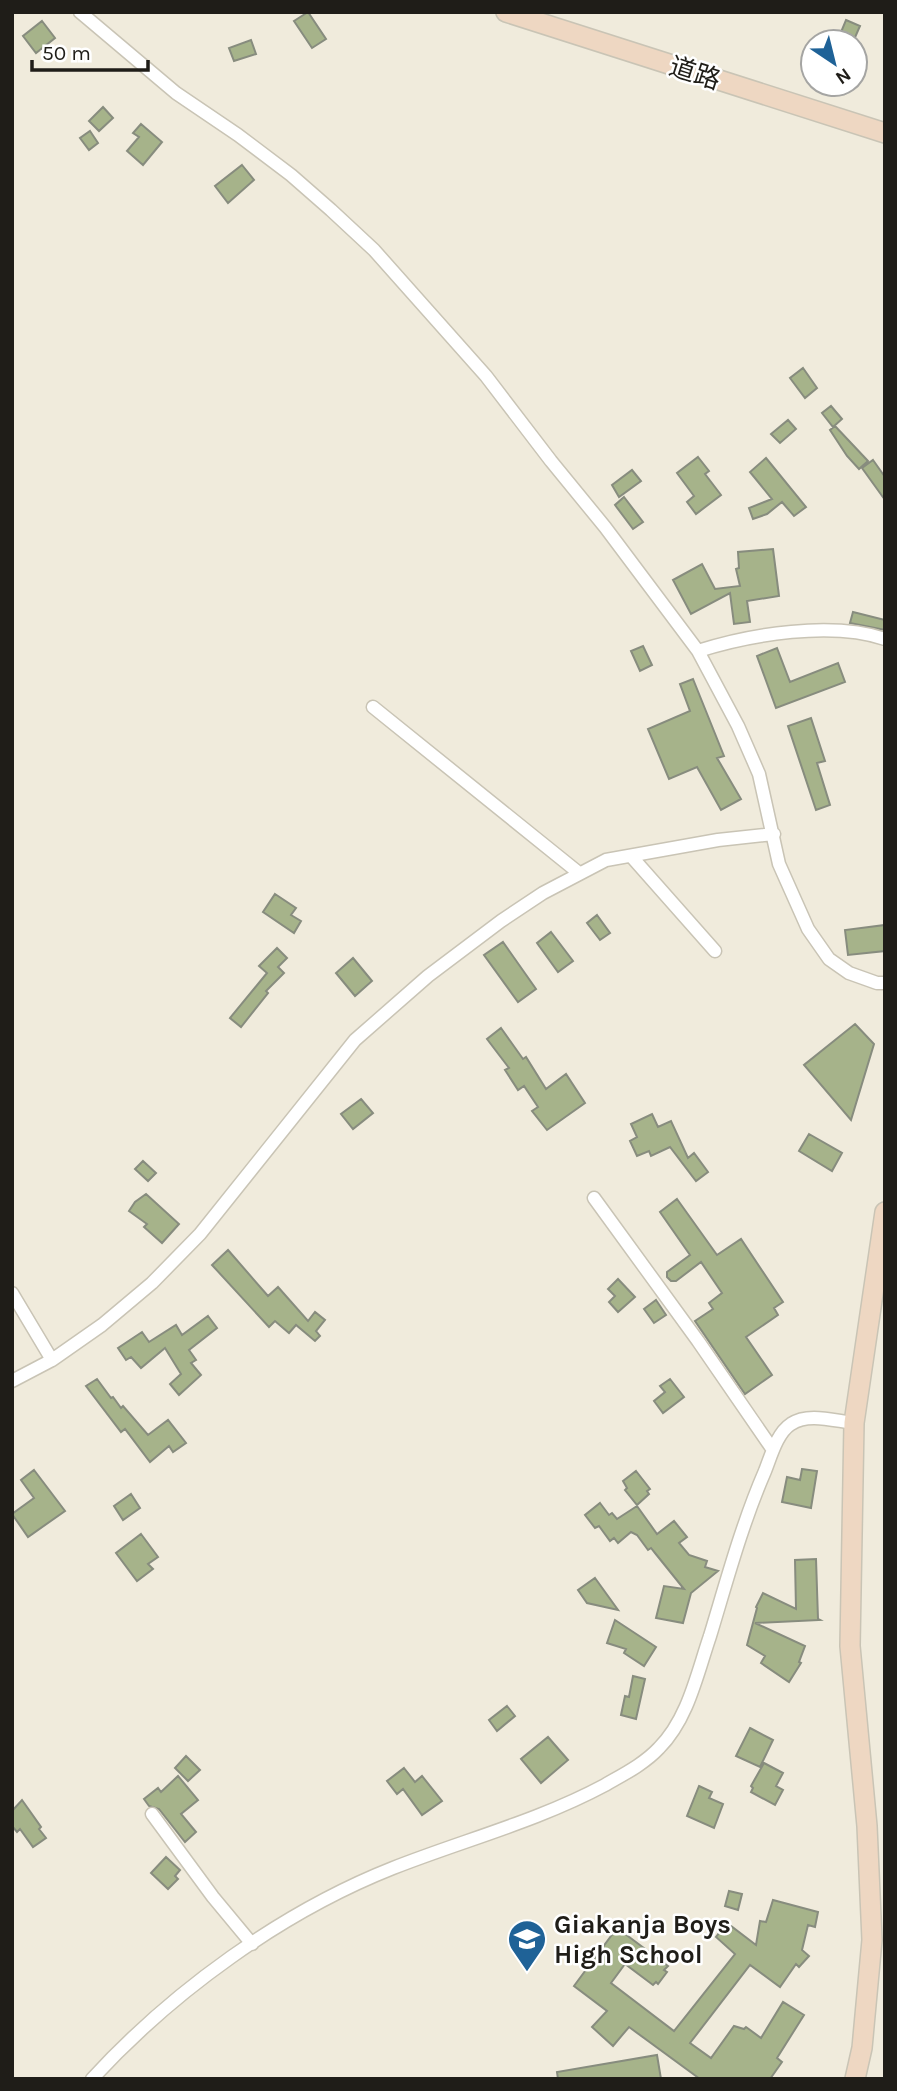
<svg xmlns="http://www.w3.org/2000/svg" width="897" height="2091" font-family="Karla,'Noto Sans SC',sans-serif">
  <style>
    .building { fill: #a6b38a; stroke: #878c7e; stroke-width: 2 }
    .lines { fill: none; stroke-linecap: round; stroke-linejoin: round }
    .minor-casing { stroke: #c9c4b5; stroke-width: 15 }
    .secondary-casing { stroke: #c9c4b5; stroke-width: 22 }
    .minor { stroke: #fff; stroke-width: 12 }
    .secondary { stroke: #eed7c2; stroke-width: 19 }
    .labels { text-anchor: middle; stroke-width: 5; stroke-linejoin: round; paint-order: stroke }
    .street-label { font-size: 26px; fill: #1f1d18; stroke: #fff }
    .poi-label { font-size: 26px; font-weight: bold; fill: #1f1d18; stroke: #fff; text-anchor: start }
  </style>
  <rect width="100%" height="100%" fill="#f0ebdc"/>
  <path class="building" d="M308,12l18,27 -14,9 -18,-27z
    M846,20l14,6 -7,16 -14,-5z
    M42,21l13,17 -19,15 -13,-17z
    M251,40l5,14 -22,7 -5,-13z
    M103,107l10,11 -14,13 -10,-10z
    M141,124l21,18 -19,23 -16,-14 12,-14 -6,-4z
    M90,131l8,12 -9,7 -9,-12z
    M242,165l12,15 -26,23 -13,-17z
    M803,368l14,20 -12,10 -15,-20z
    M831,406l11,13 -9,8 -11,-14z
    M788,420l8,9 -16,14 -9,-9z
    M835,426l33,35 -9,8 -12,-13 -17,-26z
    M698,457l11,14 -4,3 16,21 -25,19 -9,-12 7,-6 -17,-23z
    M766,458l40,49 -12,9 -12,-14 -15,12 -14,5 -4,-11 23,-9 -22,-27z
    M873,460l12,17v23l-23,-32z
    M632,470l9,11 -22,16 -7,-12z
    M624,497l19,25 -10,7 -18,-24z
    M773,549l6,47 -32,5 3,21 -16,2 -4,-31 -39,21 -18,-34 29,-16 13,25 25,-3 -4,-17 3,-1 -1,-16z
    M853,612l32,8v10l-35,-7z
    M643,646l9,19 -12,6 -9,-20z
    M777,648l13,34 48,-19 7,19 -69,26 -19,-52z
    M693,679l31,77 -7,2 24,41 -20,11 -24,-43 -28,12 -21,-50 42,-18 -10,-27z
    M811,718l14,43 -8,2 13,42 -14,5 -28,-84z
    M275,894l21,14 -5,7 10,6 -7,12 -31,-21z
    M597,915l13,18 -10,7 -13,-17z
    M885,925v26l-37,4 -3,-25z
    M551,932l22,29 -15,11 -21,-29z
    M503,942l33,47 -18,13 -34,-47z
    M277,948l10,10 -9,9 6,6 -18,18 2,2 -27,34 -11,-9 37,-45 -8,-7z
    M353,958l19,23 -17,15 -19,-23z
    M855,1024l19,20 -23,76 -47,-55z
    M501,1028l22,31 3,-2 20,32 20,-15 19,29 -38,27 -15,-19 6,-4 -14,-21 -6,4 -13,-20 4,-2 -22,-29z
    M361,1099l12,14 -20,16 -12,-15z
    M652,1114l6,13 13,-6 17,37 6,-5 14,19 -12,9 -26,-34 -19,9 -2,-5 -12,5 -7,-15 7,-4 -6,-13z
    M809,1134l33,19 -10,18 -33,-20z
    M143,1161l13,12 -8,8 -13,-12z
    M146,1194l33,30 -17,19 -18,-16 3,-3 -18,-13 6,-9z
    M677,1199l40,56 24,-16 42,63 -9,6 4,7 -32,22 26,38 -27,19 -50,-73 18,-12 -4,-6 13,-10 -21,-31 -25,19h-5l-4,-4v-5l23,-17 -30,-43z
    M228,1250l40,46 10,-9 30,34 7,-9 10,8 -9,11 4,5 -5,5 -19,-16 -7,8 -14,-12 -6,6 -57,-62z
    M618,1279l17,18 -17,15 -9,-10 6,-6 -7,-7z
    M656,1300l10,15 -12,8 -10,-14z
    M208,1316l9,12 -28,22 7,10 -5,3 10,12 -22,20 -9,-11 11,-10 -16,-26 -24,20 -10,-11 -5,3 -8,-12 24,-16 7,10 27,-17 6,10z
    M97,1379l14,19 2,-1 8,11 2,-2 25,29 20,-15 18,23 -13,9 -4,-6 -19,16 -25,-33 -4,3 -35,-46z
    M670,1379l14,18 -21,16 -9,-12 11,-9 -5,-6z
    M802,1469l15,2 -6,37 -29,-6 5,-25 13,3z
    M34,1470l31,41 -37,26 -16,-23 22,-16 -13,-18z
    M636,1471l14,18 -3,2 2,3 -12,11 -12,-15 2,-2 -4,-7z
    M131,1494l9,14 -17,12 -9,-14z
    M600,1503l9,12 3,-2 5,6 20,-13 20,28 17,-13 13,16 -8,6 10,12 18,6 -2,6 13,4 -27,22 -8,30 -27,-5 8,-32 20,3 -29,-36 -4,-5 -3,2 -11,-15 -6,-3 -13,11 -4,-5 -4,3 -11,-15 -4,2 -10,-13z
    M141,1534l17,23 -10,7 5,5 -16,12 -21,-28z
    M816,1559l2,60 2,1 -65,3 50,23 -6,16 2,1 -12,19 -28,-19 4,-7 -18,-11 10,-37 -1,-1 7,-14 33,16 -1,-49z
    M595,1578l23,32 -31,-7 -9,-13z
    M615,1620l41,27 -12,19 -20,-13 2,-4 -19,-6z
    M633,1676l12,3 -9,40 -15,-4 4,-19 4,1z
    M507,1706l8,10 -18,15 -8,-11z
    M750,1728l23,12 -13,27 -24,-11z
    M548,1737l20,23 -27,23 -20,-24z
    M186,1756l14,14 -12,11 -13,-13z
    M764,1763l19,10 -7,13 7,4 -8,15 -24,-13 2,-4 -2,-2z
    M404,1768l11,14 7,-6 20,25 -20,14 -19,-26 -6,5 -10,-13z
    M178,1776l20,24 -17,14 15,18 -11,10 -26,-33 -10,-3 -5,-7 14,-11 3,4z
    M699,1786l13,6 -3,6 14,6 -9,24 -27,-12z
    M22,1800l19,27 -2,2 7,9 -13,9 -13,-18 -3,3 -5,-6v-15z
    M166,1857l14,13 -5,6 3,3 -10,10 -17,-16z
    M729,1891l13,3 -4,16 -13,-4z
    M773,1900l45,12 -3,15 -7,-2 -6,25 7,6 -10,11 -3,-3 -16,23 -30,-22 -60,78 21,15 23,-32 10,3 2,-2 15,11 22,-36 21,13 -27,43 5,4 -12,17h-70l-71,-52 -16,19 -21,-19 15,-16 -33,-25 43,-58 51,38 -4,4 3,2 -9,12 -2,-2 -3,3 -28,-21 -14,19 63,48 61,-77 -19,-17 11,-14 29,22 4,-24 6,1z
    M657,2055l4,24h-103l-1,-7z"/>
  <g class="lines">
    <defs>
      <path id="minor" d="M80,12l96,81 62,42 53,40 40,35 43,40 112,126 65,85 54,66 93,124 40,75 21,48 20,90 29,65 21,30 20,14 28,10h8
        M698,651c53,-17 134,-30 187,-12
        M373,707l206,166
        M631,856l84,95
        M594,1198l104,143 75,109
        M12,1293l40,67
        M12,1381l40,-21 50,-35 50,-42 48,-49 155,-194 73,-64 73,-55 42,-28 63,-33 112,-20 56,-6
        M152,1814l61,83 39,47
        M92,2079c81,-88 190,-167 301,-211 71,-28 145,-47 212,-83 19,-11 39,-21 54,-37 29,-29 38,-74 51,-112 17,-56 32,-112 55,-165 6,-15 12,-38 26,-47 17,-12 44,-3 63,-1"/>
      <path id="secondary" d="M506,12l379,121
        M855,2079l7,-31 10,-108 -5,-114 -17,-180 4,-223 31,-211"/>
    </defs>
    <use href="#minor" class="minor-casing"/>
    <use href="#secondary" class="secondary-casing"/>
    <use href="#minor" class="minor"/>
    <use href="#secondary" class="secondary"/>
  </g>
  <defs>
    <symbol id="school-pin" viewBox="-11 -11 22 30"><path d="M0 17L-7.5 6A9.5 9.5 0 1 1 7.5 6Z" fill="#1f6297" stroke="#fff"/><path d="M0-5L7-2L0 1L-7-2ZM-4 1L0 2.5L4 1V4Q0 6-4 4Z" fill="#fff"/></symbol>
  </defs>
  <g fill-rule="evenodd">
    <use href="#school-pin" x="505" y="1917" width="44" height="60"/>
  </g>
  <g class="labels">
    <g class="street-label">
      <text transform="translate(695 73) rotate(18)" y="9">道路</text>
    </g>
    <g class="poi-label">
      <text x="554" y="1933">Giakanja Boys<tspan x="554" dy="30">High School</tspan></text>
    </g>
  </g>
  <rect width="897" height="2091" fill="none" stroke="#1f1d18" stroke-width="28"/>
  <g transform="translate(834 63) rotate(145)"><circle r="33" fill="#ffffff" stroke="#a5a5a3" stroke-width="2"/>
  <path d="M0-5L12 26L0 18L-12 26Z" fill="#1f6297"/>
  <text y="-10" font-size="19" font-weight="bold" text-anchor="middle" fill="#1f1d18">N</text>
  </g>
  <path d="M32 60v10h116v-10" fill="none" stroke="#1f1d18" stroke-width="3.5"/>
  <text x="42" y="60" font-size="21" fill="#1f1d18" stroke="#ffffff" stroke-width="5" paint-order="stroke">50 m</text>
</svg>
